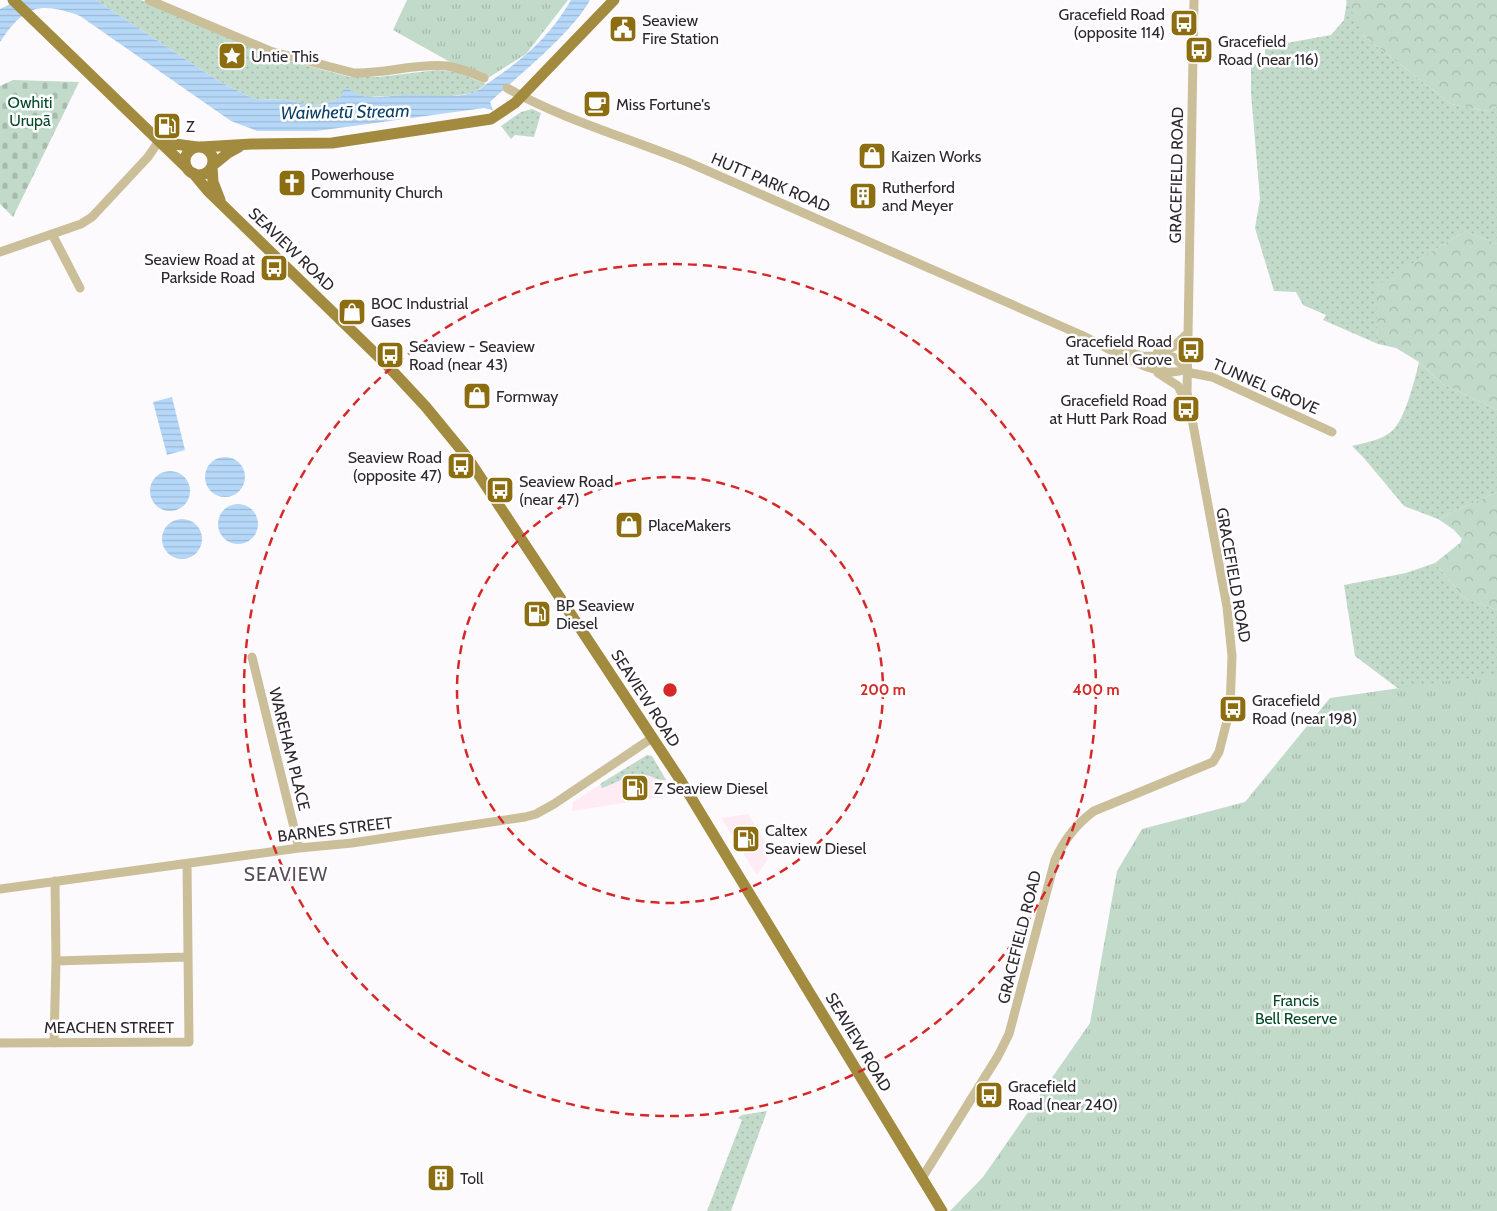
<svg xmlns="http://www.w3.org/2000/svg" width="1497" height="1211" font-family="Cabin,sans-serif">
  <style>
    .commercial { fill: #feebf4 }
    .grass { fill: url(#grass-dots) }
    .forest { fill: url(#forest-crowns) }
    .cemetery { fill: url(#cemetery-stones) }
    .park { fill: url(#park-tufts) }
    .water { fill: url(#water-rules) }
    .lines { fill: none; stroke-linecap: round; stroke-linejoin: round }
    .minor { stroke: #cbbf99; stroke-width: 9 }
    .major { stroke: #a28b3f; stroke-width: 11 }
    .ring { fill: none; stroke: #d62828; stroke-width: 2.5; stroke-dasharray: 9 6 }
    .labels { text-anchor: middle; stroke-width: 5; stroke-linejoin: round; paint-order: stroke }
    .poi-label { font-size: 16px; fill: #2d272e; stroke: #fff; text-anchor: start }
    .park-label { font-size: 16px; fill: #024a28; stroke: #fff }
    .street-label { font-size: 16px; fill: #2d272e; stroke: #fff }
    .water-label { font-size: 18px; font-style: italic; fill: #0c4169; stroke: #fff }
    .quarter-label { font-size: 19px; letter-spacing: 1px; fill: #574a59; stroke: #fff }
    .centre { fill: #d62828; stroke: #fff; stroke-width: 2.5 }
    .ring-label { font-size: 15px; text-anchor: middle; font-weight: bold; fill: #d62828; stroke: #fff; stroke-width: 5; stroke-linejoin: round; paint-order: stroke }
  </style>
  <defs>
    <pattern id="grass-dots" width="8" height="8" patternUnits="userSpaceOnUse" patternTransform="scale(1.25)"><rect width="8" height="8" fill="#c1dac9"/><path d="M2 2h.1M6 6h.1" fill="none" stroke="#a6bbad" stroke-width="1.8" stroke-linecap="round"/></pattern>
    <pattern id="forest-crowns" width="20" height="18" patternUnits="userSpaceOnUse" patternTransform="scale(1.25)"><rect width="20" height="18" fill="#c1dac9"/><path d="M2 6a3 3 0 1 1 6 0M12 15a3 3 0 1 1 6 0" fill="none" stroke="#a6bbad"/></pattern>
    <pattern id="cemetery-stones" width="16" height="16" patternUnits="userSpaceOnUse" patternTransform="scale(1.25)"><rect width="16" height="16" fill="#c1dac9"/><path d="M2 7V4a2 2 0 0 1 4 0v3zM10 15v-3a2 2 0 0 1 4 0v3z" fill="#a6bbad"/></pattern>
    <pattern id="park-tufts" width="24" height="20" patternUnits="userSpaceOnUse" patternTransform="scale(1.25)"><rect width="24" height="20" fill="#c1dac9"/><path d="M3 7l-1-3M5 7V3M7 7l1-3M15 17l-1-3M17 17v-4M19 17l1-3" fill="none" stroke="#a6bbad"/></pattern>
    <pattern id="water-rules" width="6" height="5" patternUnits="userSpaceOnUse" patternTransform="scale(1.25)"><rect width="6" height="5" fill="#b6d8f8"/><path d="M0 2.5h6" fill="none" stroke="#9db9d5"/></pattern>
  </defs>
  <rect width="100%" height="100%" fill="#fdfafd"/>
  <path class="commercial" d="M647,755l5,1 23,39 -103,16 1,-9z
    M748,814l20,32v13l-11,16 -36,-57z"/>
  <path class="grass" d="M96,0h45l145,60 64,17h28l59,-7 19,2 30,12 -13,9 -28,4 -36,-2 -41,2 -12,-2 -5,-4 -17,10 -20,5 -26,-6 -34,-1 -37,-19z
    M1347,0l17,36 87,68 36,7 10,-5v138l-32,-13 -88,55 1,58 -55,-24 3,-5 -23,-10 -7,-13 -22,-1 -19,-63 5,-29 -9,-106v-29h14v-17l66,-12 13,-15z
    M532,109l9,4 -7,24 -19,-2 -4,4 -10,-13 20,-14z
    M1419,362l24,22 54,26v82l-59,27 -34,-13 -41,-49 -11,-11c12,-3 30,-6 40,-15 13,-11 23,-52 27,-69z
    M1435,563l28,34 34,13v142l-29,-11 -113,-85 -11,-71 62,-12z
    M647,755l5,1 14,24c-9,1 -14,-5 -22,-5 -15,-1 -28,8 -42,13l-2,-4z
    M767,1111l-36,100h-24l35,-91 -4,-2 4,-3z"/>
  <path class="forest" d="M1346,0h151v106l-10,5 -36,-7 -87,-68z
    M1465,231l32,13v166l-54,-26 -24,-22 -23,-14 -18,-4 -2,-58z
    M1497,492v118l-34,-13 -28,-34 25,-20 2,-4 -8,-9 -16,-11z"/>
  <path class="cemetery" d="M13,80l66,2 -66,135 -13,-13v-118z"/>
  <path class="park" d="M407,0h161l-42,54 -38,24 -38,-16 -57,-32z
    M1497,674v537h-547l33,-34 107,-154 27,-152 25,-42 103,-27 85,-104z"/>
  <path class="water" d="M18,0h78l121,80 37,19 34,1 27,6 19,-5 8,-5 1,-6 5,-2c14,14 37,8 55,7 23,-1 46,4 69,-2 6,-2 13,-8 19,-12 33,-22 60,-46 80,-81h19c-17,32 -72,76 -100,102l3,8 -9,-2 -167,23h-60l-26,-10 -151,-105c-41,-15 -56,-10 -80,26v-33z
    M172,397l13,53 -18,5 -14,-53z
    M205 477a20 20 0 1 1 40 0a20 20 0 1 1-40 0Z
    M150 491a20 20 0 1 1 40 0a20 20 0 1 1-40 0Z
    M218 524a20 20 0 1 1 40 0a20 20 0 1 1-40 0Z
    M162 539a20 20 0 1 1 40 0a20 20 0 1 1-40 0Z"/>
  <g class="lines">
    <path class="minor" d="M149,0l121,51 84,22c31,1 62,-10 93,-7 13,2 25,7 37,12
      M507,88c56,32 125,51 185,76 129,56 258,113 387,170 24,10 84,51 107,34
      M52,234l28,54
      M0,252l81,-28 11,-7 56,-60 11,-16
      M1120,349l21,7 32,1 13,11
      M1157,353l16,-6 15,-14
      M1186,372l26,5 120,55
      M1158,373l20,13 7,14
      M252,657l47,191
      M0,889l299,-41 53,-5 173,-26 11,-3 18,-10 98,-66
      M56,961l132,-4
      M0,1043l189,-1 -2,-178
      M54,1043l2,-82 -1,-80
      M922,1178l76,-122 11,-22 46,-174c9,-20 21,-36 39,-49l119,-49 6,-10 11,-43 2,-53 -5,-49 -40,-215 7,-392"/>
    <path class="major" d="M13,0l174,168
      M160,142l37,5
      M201,147l51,-3 80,-1 159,-24 24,-16 99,-103
      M185 161a14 14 0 1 1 28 0a14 14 0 1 1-28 0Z
      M193,173l15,18 178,173 40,43 41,50 214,324 261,430
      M220,200l-7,-18 -1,-16 16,-13 11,-6"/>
  </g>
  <g class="ring">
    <circle cx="670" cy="690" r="213"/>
    <circle cx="670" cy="690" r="426"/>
  </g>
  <defs>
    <symbol id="bus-square" viewBox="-11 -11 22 22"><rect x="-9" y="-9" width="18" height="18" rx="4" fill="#8c6d0f" stroke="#fff"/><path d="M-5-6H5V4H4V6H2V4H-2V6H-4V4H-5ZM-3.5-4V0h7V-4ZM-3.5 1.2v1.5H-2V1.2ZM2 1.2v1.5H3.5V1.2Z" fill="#fff"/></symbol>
    <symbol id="civic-square" viewBox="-11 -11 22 22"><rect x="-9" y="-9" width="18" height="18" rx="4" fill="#8c6d0f" stroke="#fff"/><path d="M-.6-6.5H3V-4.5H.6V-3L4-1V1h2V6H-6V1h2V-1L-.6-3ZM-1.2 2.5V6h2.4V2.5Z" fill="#fff"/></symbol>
    <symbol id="sight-square" viewBox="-11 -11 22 22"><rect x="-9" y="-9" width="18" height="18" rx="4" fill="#8c6d0f" stroke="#fff"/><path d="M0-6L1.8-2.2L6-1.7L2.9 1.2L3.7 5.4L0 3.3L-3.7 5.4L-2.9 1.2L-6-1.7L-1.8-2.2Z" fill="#fff"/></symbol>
    <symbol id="cafe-square" viewBox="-11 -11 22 22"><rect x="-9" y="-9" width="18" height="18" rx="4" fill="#8c6d0f" stroke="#fff"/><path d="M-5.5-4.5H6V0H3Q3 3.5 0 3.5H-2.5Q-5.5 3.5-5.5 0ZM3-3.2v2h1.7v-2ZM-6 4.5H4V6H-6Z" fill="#fff"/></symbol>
    <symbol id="fuel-square" viewBox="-11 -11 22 22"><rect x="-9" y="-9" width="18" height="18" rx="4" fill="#8c6d0f" stroke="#fff"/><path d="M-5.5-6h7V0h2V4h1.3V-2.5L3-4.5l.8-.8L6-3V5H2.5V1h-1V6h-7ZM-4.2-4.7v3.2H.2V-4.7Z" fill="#fff"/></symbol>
    <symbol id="shop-square" viewBox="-11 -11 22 22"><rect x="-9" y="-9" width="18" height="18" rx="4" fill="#8c6d0f" stroke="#fff"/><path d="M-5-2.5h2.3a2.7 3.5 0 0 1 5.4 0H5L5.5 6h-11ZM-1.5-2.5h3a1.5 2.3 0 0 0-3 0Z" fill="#fff"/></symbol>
    <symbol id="church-square" viewBox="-11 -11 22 22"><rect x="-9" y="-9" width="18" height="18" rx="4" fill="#8c6d0f" stroke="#fff"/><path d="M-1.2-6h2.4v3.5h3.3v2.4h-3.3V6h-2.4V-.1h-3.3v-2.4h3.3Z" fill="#fff"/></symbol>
    <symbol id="building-square" viewBox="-11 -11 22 22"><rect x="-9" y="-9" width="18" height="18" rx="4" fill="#8c6d0f" stroke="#fff"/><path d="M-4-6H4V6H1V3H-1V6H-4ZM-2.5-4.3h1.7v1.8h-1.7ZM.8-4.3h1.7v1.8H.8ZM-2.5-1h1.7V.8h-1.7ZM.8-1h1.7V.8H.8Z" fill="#fff"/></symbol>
  </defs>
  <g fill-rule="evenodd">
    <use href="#bus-square" x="1168" y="7" width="32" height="32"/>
    <use href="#civic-square" x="607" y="13" width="32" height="32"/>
    <use href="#bus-square" x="1183" y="34" width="32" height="32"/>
    <use href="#sight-square" x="216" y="40" width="32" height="32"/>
    <use href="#cafe-square" x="581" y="88" width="32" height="32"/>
    <use href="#fuel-square" x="151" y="110" width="32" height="32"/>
    <use href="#shop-square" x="856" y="140" width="32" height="32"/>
    <use href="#church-square" x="276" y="167" width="32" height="32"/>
    <use href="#building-square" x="847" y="180" width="32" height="32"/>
    <use href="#bus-square" x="258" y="252" width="32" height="32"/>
    <use href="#shop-square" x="336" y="296" width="32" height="32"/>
    <use href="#bus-square" x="1175" y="334" width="32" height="32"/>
    <use href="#bus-square" x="374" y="339" width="32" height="32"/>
    <use href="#shop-square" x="461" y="380" width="32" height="32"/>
    <use href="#bus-square" x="1170" y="393" width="32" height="32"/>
    <use href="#bus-square" x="445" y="450" width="32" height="32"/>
    <use href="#bus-square" x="484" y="474" width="32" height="32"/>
    <use href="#shop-square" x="613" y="509" width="32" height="32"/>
    <use href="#fuel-square" x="521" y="598" width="32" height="32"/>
    <use href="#bus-square" x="1217" y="693" width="32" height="32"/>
    <use href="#fuel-square" x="619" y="772" width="32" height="32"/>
    <use href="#fuel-square" x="730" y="823" width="32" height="32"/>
    <use href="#bus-square" x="973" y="1079" width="32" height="32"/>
    <use href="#building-square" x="425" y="1162" width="32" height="32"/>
  </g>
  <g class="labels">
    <g class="poi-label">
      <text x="1165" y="20" text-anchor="end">Gracefield Road<tspan x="1165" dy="18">(opposite 114)</tspan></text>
      <text x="642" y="26">Seaview<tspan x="642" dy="18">Fire Station</tspan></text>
      <text x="1218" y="47">Gracefield<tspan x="1218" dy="18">Road (near 116)</tspan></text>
      <text x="251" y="62">Untie This</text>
      <text x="616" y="110">Miss Fortune's</text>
      <text x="186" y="132">Z</text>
      <text x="891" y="162">Kaizen Works</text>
      <text x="311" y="180">Powerhouse<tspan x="311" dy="18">Community Church</tspan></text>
      <text x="882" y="193">Rutherford<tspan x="882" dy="18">and Meyer</tspan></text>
      <text x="255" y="265" text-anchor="end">Seaview Road at<tspan x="255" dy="18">Parkside Road</tspan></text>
      <text x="371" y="309">BOC Industrial<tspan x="371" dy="18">Gases</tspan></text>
      <text x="1172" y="347" text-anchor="end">Gracefield Road<tspan x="1172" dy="18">at Tunnel Grove</tspan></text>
      <text x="409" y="352">Seaview - Seaview<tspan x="409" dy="18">Road (near 43)</tspan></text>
      <text x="496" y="402">Formway</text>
      <text x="1167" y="406" text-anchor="end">Gracefield Road<tspan x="1167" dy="18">at Hutt Park Road</tspan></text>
      <text x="442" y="463" text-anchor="end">Seaview Road<tspan x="442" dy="18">(opposite 47)</tspan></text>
      <text x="519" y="487">Seaview Road<tspan x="519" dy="18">(near 47)</tspan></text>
      <text x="648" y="531">PlaceMakers</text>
      <text x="556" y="611">BP Seaview<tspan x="556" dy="18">Diesel</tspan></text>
      <text x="1252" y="706">Gracefield<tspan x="1252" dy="18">Road (near 198)</tspan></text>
      <text x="654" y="794">Z Seaview Diesel</text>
      <text x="765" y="836">Caltex<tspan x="765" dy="18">Seaview Diesel</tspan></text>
      <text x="1008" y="1092">Gracefield<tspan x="1008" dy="18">Road (near 240)</tspan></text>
      <text x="460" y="1184">Toll</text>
    </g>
    <g class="park-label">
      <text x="30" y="108">Owhiti<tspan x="30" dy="18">Urupā</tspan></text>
      <text x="1296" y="1006">Francis<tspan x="1296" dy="18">Bell Reserve</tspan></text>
    </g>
    <g class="street-label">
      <text transform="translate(1176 175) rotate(-89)" y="6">GRACEFIELD ROAD</text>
      <text transform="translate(771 182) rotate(23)" y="6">HUTT PARK ROAD</text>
      <text transform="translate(292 249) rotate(44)" y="6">SEAVIEW ROAD</text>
      <text transform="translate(1266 386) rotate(24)" y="6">TUNNEL GROVE</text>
      <text transform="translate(1234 575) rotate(80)" y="6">GRACEFIELD ROAD</text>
      <text transform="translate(646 698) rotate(57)" y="6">SEAVIEW ROAD</text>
      <text transform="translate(290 749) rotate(76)" y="6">WAREHAM PLACE</text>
      <text transform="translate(335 829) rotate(-7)" y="6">BARNES STREET</text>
      <text transform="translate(1019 937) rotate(-76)" y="6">GRACEFIELD ROAD</text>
      <text x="109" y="1033">MEACHEN STREET</text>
      <text transform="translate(859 1042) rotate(59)" y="6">SEAVIEW ROAD</text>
    </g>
    <g class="water-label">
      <text transform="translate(345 112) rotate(-1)" y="6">Waiwhetū Stream</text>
    </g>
    <g class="quarter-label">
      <text x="286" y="881">SEAVIEW</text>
    </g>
  </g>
  <circle cx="670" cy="690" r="8" class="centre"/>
  <g class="ring-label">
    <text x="883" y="695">200 m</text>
    <text x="1096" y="695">400 m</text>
  </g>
</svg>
